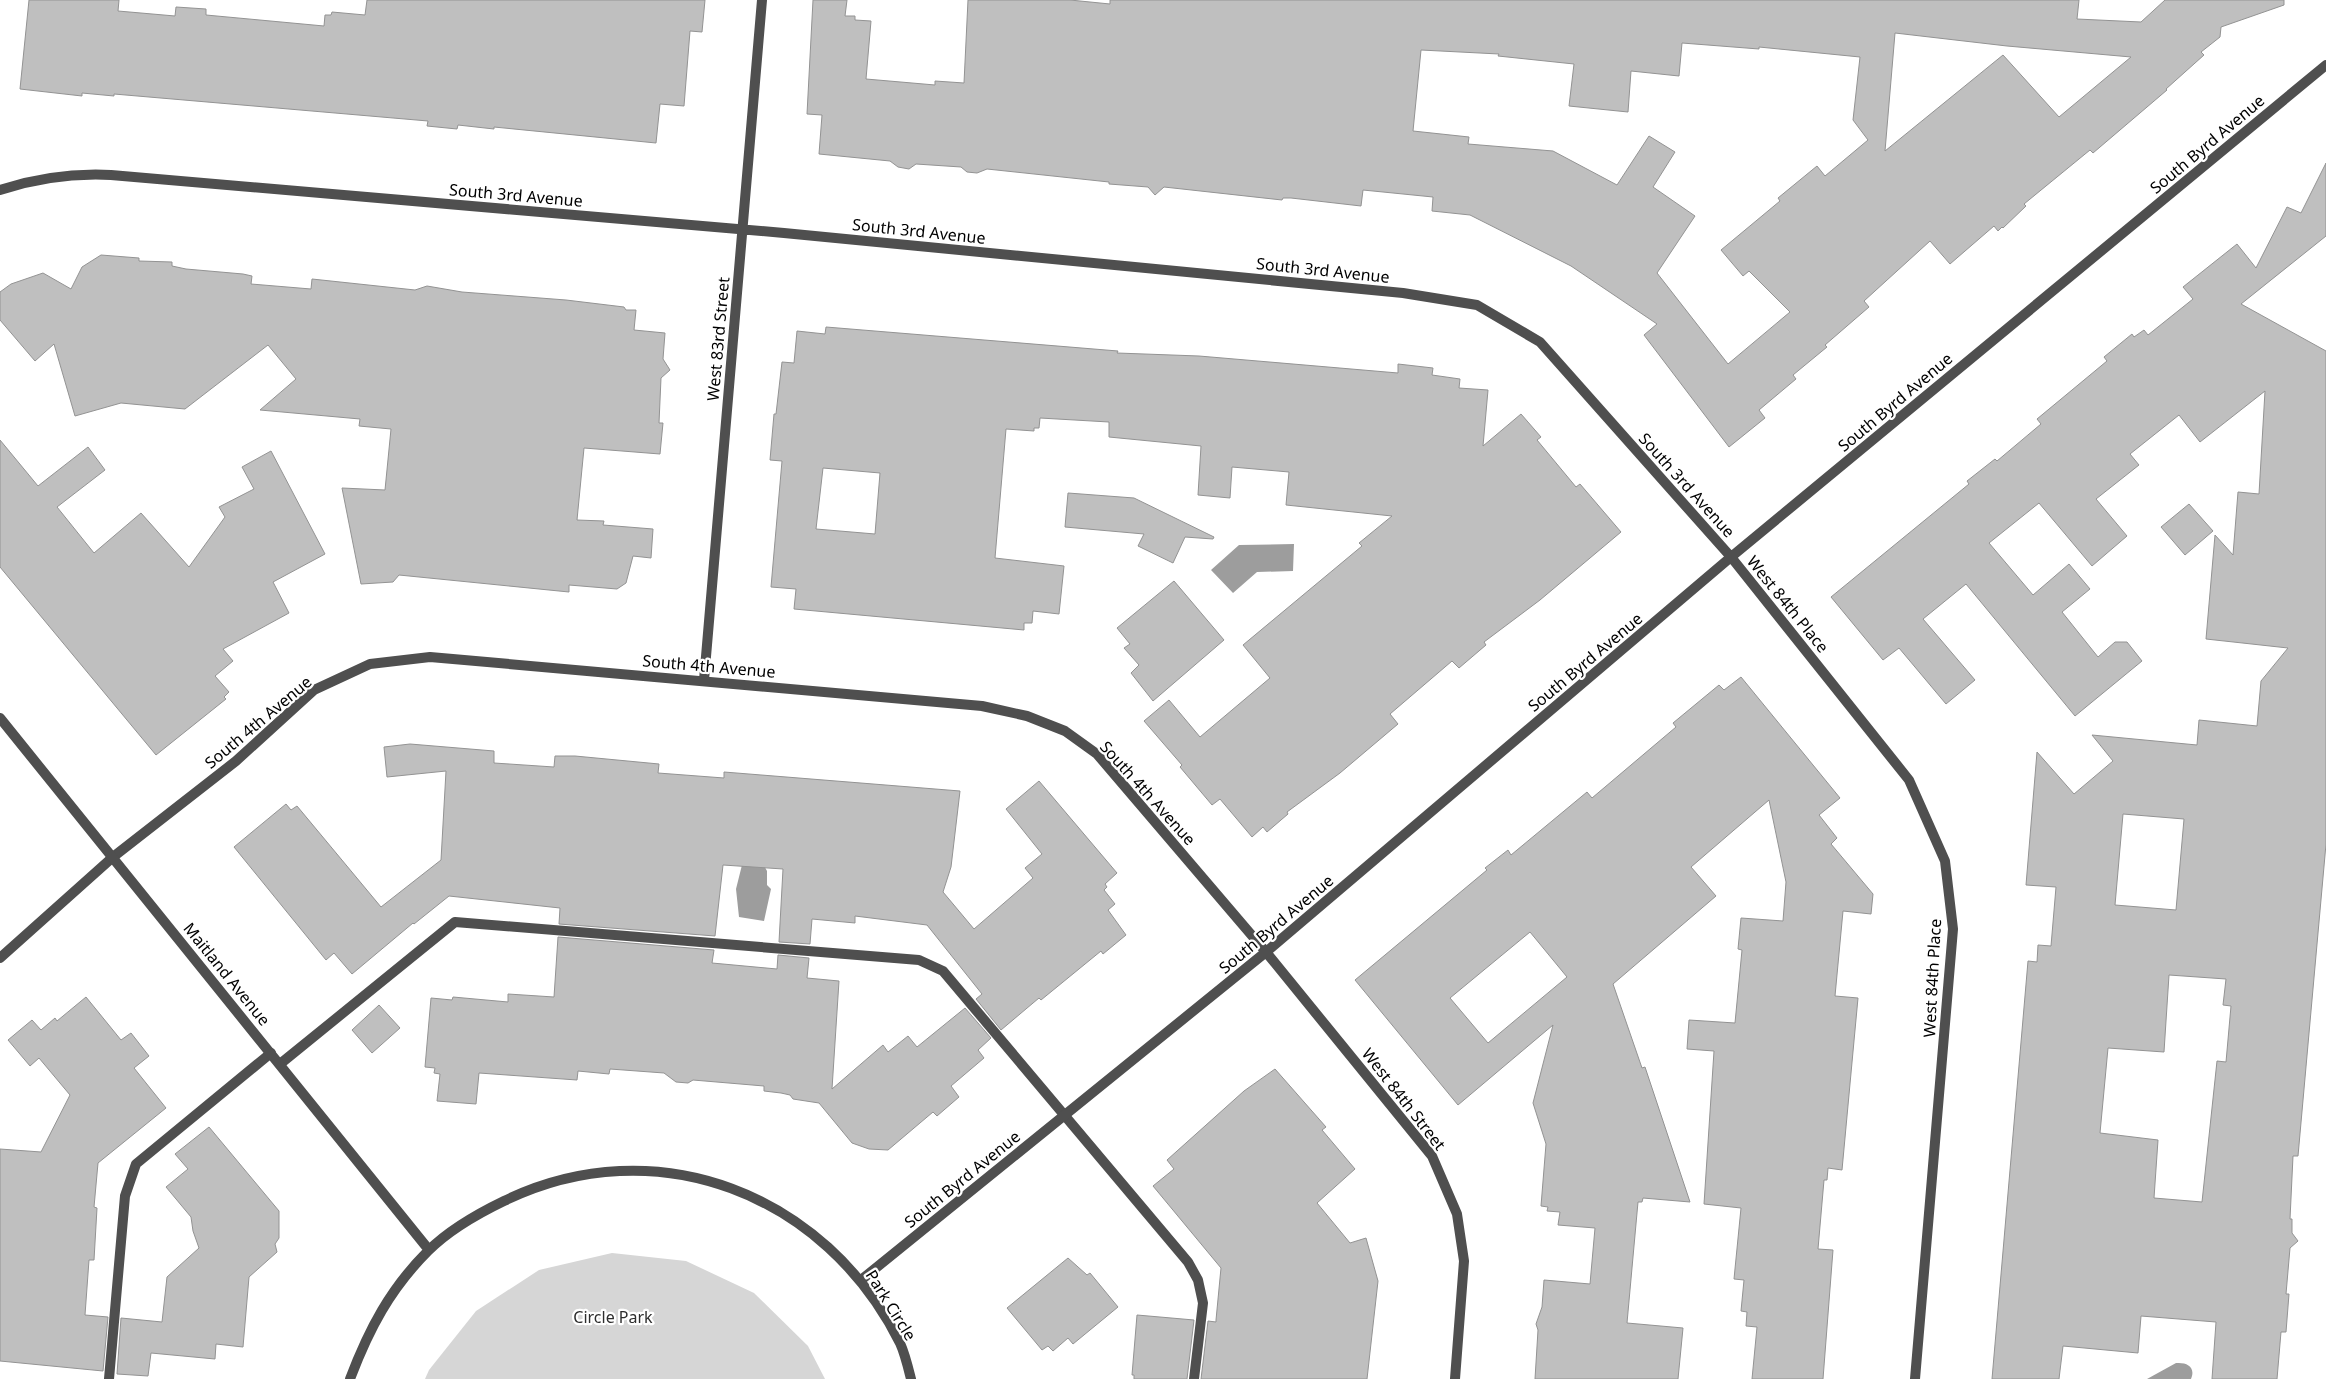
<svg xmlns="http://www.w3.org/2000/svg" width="2326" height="1379" font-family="'Noto Sans',sans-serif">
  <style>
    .green { fill: #d6d6d6 }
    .water { fill: #9d9d9d }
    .building { fill: #bfbfbf; stroke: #939393; fill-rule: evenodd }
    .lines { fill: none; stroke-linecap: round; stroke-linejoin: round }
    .service { stroke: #4f4f4f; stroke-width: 10 }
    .minor { stroke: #4f4f4f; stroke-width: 10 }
    .tertiary { stroke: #4f4f4f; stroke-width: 10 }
    .labels { text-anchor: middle; stroke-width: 4.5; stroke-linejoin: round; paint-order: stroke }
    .street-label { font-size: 16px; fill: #000; stroke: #fff }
    .park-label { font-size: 16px; fill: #2d2d2d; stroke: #fff }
  </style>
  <rect width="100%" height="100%" fill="#fff"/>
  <path class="green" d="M612,1253l74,8 68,32 54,53 17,33h-400l4,-9 47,-59 63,-41z"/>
  <path class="water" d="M1294,544l-1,27 -36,1 -24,21 -22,-23 28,-25z
    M760,858l7,13v14l4,4 -7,32 -25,-4 -3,-28 6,-24z
    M2176,1363c11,-1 20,4 15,16h-44z"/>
  <path class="building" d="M29,0h90l-1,11 57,5 1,-9 30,2v6l118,11 1,-11h6l1,-3 33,3 2,-15h338l-3,32 -12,-1 -6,75 -24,-2 -4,39 -162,-16v2l-36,-4 -1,4 -30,-3 1,-5 -314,-27v2l-32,-3v3l-62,-7z
    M813,0h34l-2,16h10v4l16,1 -5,58 69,6v-4l29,2 4,-83h102l40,4v-4h969l-2,19 64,3 24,-22h119v5l-63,22 -1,10 -19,15 3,3 -38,34 1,1 -74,63 -3,-3 -66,54 2,2 -23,22 -1,-1 -4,4 -4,-5 -44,38 -20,-23 -66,60 5,6 -44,38 2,2 -34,28 3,4 -37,31 6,8 -36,29 -85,-112 13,-11 -86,-58 -101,-51 -38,-4 1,-14 -70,-7 -2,16 -70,-8h-8l-1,2 -118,-13 -9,8 -7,-8 -39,-3v-2l-122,-13 -10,4 -10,-1 -6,-5 -45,-3 -7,5 -11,-2 -8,-6 -71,-7 3,-39 -15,-1zM1895,33l112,13 124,11 -72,60 -56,-62 -118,96zM1682,43l77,6v-2l101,10 -7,63 15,20 -43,36 -8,-10 -39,32 2,3 -59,49 22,26 6,-5 41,41 -62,52 -71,-91 38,-57 -42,-29 22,-35 -26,-16 -32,49 -64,-34 -85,-7 1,-7 -56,-6 8,-81 78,4 -1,2 76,8 -5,42 59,6 3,-41 48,5z
    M2326,163v73l-85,68 85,47v493l-28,312h-5l-3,63h2v14l6,8 -8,7 -4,46h3l-3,38h-5l-4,47h-65l4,-57 -75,-6 -3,37 -75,-7 -4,33h-67l36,-418 9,1 1,-17 13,1 5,-59 -30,-2 11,-133 37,42 39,-33 -21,-26 105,10 2,-25 58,6 4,-45 27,-33 -82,-9 9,-104 18,20 5,-63 21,2 6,-103 -65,51 -21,-27 -49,39 9,11 -43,34 31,37 -35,30 -53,-63 -50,40 44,52 36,-31 21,25 -28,23 36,45 17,-15h12l15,19 -67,55 -109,-132 -43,35 52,61 -29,24 -47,-56 -16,12 -52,-63 138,-113 -2,-3 28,-22 2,2 44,-37 -4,-5 70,-58 -3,-4 28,-23 2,3 10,-7 4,5 45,-36 -10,-12 54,-43 19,24 31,-61 14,6zM2123,814l61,5 -8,91 -61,-5zM2169,975l57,4 -3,26 8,1 -5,56 -9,-1 -15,141 -48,-4 4,-58 -58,-7 8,-85 56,4z
    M101,255l38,3v3l33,1v4l14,3 57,5 9,2 -1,8 60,5 1,-10 103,11 12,-4 35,6 104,8 58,7 2,3h10l-2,20 31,3 -2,26 7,11 -9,8 -2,45h4l-3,31 -76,-6 -7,72 27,1 -1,4 50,4 -2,29 -18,-2 -7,27 -9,6 -48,-4v7l-170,-17 -6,7 -32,2 -19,-96 43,2 6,-61 -32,-3 1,-7 -100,-9 36,-31 -28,-34 -83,64 -64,-6 -46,13 -21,-72 -19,17 -35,-41v-28l11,-8 32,-11 28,16 11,-22z
    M826,327l292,24 -1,2 82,3 199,17v-9l35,4 -1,7 28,4 -1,9 29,2 -5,56 38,-32 20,23 -4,3 39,47 4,-3 41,48 -81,68 -56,42 2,3 -27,23 -7,-7 -62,53 8,10 -58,49 -53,39 1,2 -21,18 -4,-5 -11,10 -32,-38 -8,6 -32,-38 2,-2 -38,-44 25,-21 31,37 70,-59 -27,-33 119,-99 -3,-3 33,-27 -106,-11 3,-33 -57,-5 -2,31 -32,-3 3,-49 -92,-9v-15l-69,-4 -1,10h-5v3l-28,-2 -11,129 69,8 -5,48 -26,-3 -1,12h-8v7l-230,-21 2,-20 -25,-2 11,-126 -12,-1 4,-46h2l6,-52 12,1 3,-32 28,3zM823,468l57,5 -5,61 -59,-5z
    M0,440l38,46 50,-39 17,23 -48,37 37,46 47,-40 48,54 36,-50 -6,-10 35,-18 -12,-22 29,-16 54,103 -52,28 16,31 -66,36 10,12 -18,15 14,16 -5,5 2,2 -70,56 -156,-188z
    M1068,493l66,5 80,39 -1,2 -28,-2 -12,26 -35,-17 6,-12 -79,-7z
    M2189,504l24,27 -28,24 -24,-28z
    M1174,581l50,59 -71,61 -22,-28 8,-8 -15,-17 6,-4 -13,-16z
    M1741,677l99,121 -21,17 18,23 -6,6 42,50 -2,20 -28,-3 -8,85 23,2 -16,172 -14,-2 -1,12h-3l-6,69 15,1 -10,129h-71l5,-52 -11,-1 1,-14 -6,-1 3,-31 -10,-1 7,-71 -37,-4 10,-153 -27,-2 2,-29 46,3 7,-73 -4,-1 3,-31 42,3 3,-39 -17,-82 -78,67 25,29 -103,88 29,84 3,-1 45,135 -47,-4 -1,4h-4l-11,121 56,5 -5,51h-143l3,-49 -2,-6 6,-17 2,-27 46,4 5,-56 -37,-3 2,-13 -13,-1 1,-4 -7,-1 5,-62 -13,-41 20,-78 -95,80 -103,-125 132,-110 -2,-2 23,-18 3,5 76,-63 5,6 84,-71 -3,-4 46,-38 5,5zM1530,932l37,45 -79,66 -38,-45z
    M410,744l84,7v12l60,4 1,-11h20l84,8 -1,9 66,5v-6l236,19 -9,76 -8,25 31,37 59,-51 -8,-10 17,-14 -36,-45 33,-28 78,92 -12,11 2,3 -3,3 11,14 -7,6 18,25 -23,19 -2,-3 -60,49 -2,-2 -38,32 -25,-31 6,-5 -55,-69 -72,-9v7l-43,-4 -2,25 -31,-2 4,-73 -60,-4 -8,71 -156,-12 1,-16 -111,-12 -35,28 -1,-1 -61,51 -18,-21 -8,7 -92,-113 52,-43 5,6 6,-4 84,101 60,-47 5,-89 -59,6 -3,-30z
    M558,937l156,13 -2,13 65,6 1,-14 31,3 -2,20 32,3 -7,108 51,-44 5,7 20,-16 9,11 48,-39 26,30 -13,12 6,8 -33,28 8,11 -22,19 -4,-4 -45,38 -19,-1 -17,-6 -33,-40 -26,-4 -3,-4 -9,-2 -17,-2v-5l-71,-6 -5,3 -12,-1 -12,-9 -54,-4 -1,5 -31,-3 -1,9 -98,-7 -3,31 -39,-3 3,-27 -6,-1 1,-5 -10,-1 6,-69 21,2 1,-3 55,5v-8l46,3z
    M86,997l35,43 10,-7 18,23 -15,12 32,40 -68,55 -4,44 3,1 -3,52h-5l-4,55 23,2 -5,54 -103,-10v-212l41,3 29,-57 -31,-37 -9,8 -22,-26 24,-20 9,10 14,-12 2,3z
    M379,1005l21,23 -28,25 -20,-23z
    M1275,1069l51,58 -4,3 33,39 -38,34 33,40 16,-5 12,43 -11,98h-166l7,-58 8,1v-2l5,-52 -68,-82 21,-17 -7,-9 77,-69z
    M209,1127l70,84v27l-4,6 2,8 -28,25 -6,70 -27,-3 -1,15 -64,-6 -3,23 -31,-2 4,-56 41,4 5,-45 32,-29 -6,-17 -2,-14 -25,-30 22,-18 -13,-15z
    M1068,1258l19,17 3,-2 28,34 -45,37 -5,-6 -15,13 -5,-5 -6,4 -35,-42z
    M1137,1315l57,5 -7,59h-53v-4h-2z"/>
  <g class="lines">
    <path class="service" d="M280,1064l175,-142 464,38 24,11 245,291 10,18 5,23 -9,76
      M109,1379l16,-183 11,-32 135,-111"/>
    <path class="minor" d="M0,190c37,-12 72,-17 111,-15l673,58 619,60 74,12 63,37 191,215 178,223 36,81 8,68 -38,450
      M704,680l58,-680
      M0,958l113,-101 123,-96 78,-71 56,-26 60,-7 552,49 45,10 38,15 32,23 169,198 166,204 25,58 7,47 -9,118
      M861,1280l405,-328 465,-395 595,-492"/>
    <path class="tertiary" d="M0,718l429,532
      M350,1379c19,-50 40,-90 78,-128 21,-21 49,-37 76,-50 152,-74 322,-7 396,142 5,11 8,24 11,36"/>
  </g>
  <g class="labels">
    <g class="street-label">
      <text transform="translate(2207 144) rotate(-40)" y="6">South Byrd Avenue</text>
      <text transform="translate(516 195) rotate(5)" y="6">South 3rd Avenue</text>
      <text transform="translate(919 231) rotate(6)" y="6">South 3rd Avenue</text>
      <text transform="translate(1323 270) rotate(6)" y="6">South 3rd Avenue</text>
      <text transform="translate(718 339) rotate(-85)" y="6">West 83rd Street</text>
      <text transform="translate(1895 402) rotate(-40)" y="6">South Byrd Avenue</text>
      <text transform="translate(1687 485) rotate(48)" y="6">South 3rd Avenue</text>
      <text transform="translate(1788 604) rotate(51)" y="6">West 84th Place</text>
      <text transform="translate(1585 662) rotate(-40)" y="6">South Byrd Avenue</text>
      <text transform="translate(709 666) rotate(5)" y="6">South 4th Avenue</text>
      <text transform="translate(258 722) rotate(-40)" y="6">South 4th Avenue</text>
      <text transform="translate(1148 793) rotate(48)" y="6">South 4th Avenue</text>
      <text transform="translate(1276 924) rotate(-40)" y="6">South Byrd Avenue</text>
      <text transform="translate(227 974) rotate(51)" y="6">Maitland Avenue</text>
      <text transform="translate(1932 978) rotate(-87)" y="6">West 84th Place</text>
      <text transform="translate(1404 1099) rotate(52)" y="6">West 84th Street</text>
      <text transform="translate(962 1179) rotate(-39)" y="6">South Byrd Avenue</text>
      <text transform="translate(891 1305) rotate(58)" y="6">Park Circle</text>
    </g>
    <g class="park-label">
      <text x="613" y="1323">Circle Park</text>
    </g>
  </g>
</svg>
